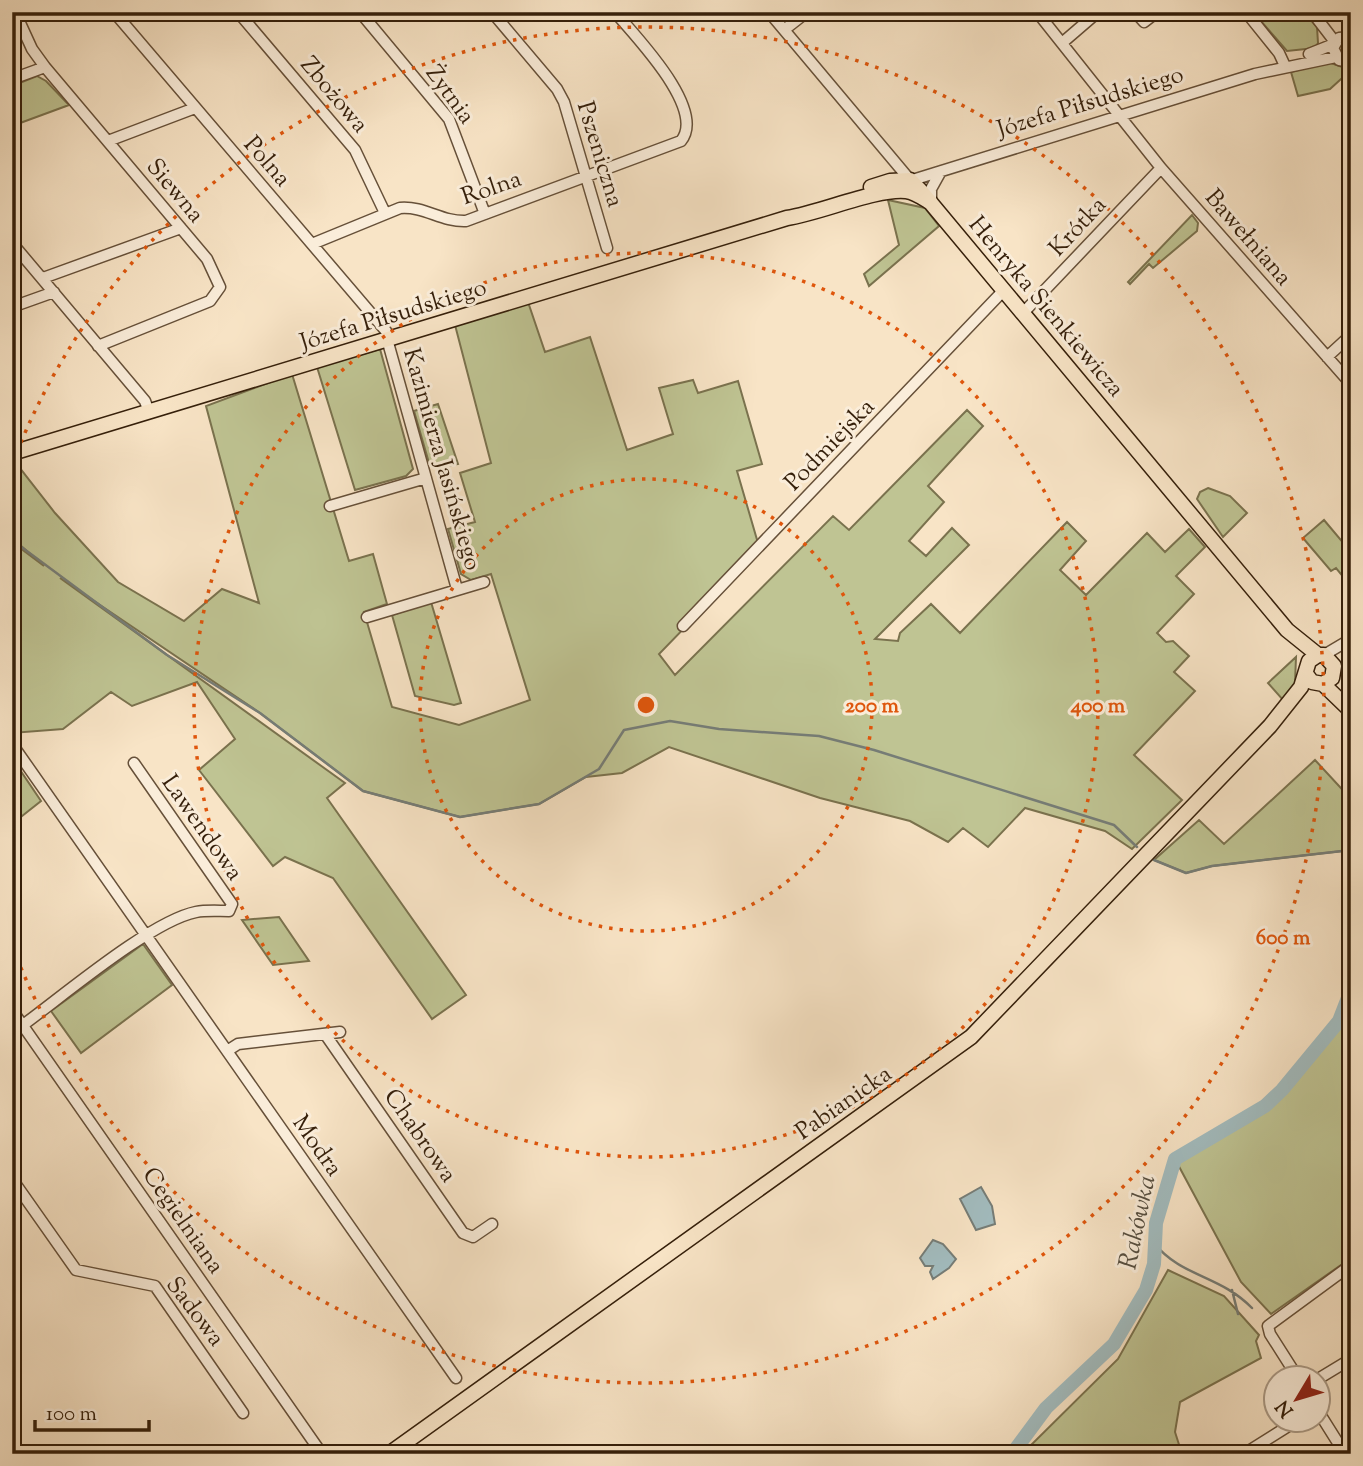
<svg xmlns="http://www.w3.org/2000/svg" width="1363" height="1466" font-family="'Sorts Mill Goudy',serif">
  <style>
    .green { fill: #bfc493; stroke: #7a724e; stroke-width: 2 }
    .water { fill: #a2bcbf; stroke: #767d77; stroke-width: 2 }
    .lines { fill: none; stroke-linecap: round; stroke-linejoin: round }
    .stream { stroke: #767d77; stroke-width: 2.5 }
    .river { stroke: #a2bcbf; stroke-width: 14 }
    .minor-casing { stroke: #665039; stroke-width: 13 }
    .major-casing { stroke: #351f0a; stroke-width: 17 }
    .minor { stroke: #faedda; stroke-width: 10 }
    .major { stroke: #f8e4c6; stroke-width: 14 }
    .ring { fill: none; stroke: #df560c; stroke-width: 3.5; stroke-dasharray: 3.5 7 }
    .labels { text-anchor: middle; stroke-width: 6; stroke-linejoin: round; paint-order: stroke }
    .street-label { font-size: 24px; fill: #351f0a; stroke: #faedda }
    .water-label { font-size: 26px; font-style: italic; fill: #564e40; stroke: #faedda }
    .centre { fill: #df560c; stroke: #faedda; stroke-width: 3.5 }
    .ring-label { font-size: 21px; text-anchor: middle; font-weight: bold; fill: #df560c; stroke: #faedda; stroke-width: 6; stroke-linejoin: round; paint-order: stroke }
  </style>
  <rect width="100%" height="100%" fill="#f8e4c6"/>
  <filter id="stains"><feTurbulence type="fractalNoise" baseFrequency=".00286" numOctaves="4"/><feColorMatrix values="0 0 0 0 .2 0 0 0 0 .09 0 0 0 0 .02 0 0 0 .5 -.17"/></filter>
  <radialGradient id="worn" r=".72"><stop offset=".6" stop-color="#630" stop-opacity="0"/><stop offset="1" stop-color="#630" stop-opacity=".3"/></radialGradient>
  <path class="green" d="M1253,12h51l13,15 1,16 -3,5 -28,3z
    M1328,62l23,8 -21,19 -32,7 -7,-24z
    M37,76l9,5 23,24 -57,21v-40z
    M888,200l37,8 14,18 -70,60 -5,-12 35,-29z
    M1192,215l6,8 -1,8 -44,37 -4,-4 -19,20 -2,-2z
    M528,302l17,50 45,-15 37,113 46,-16 -14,-46 34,-8 5,13 40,-12 24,83 -25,7 23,79 -101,104 16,21 158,-159 16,14 118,-120 16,16 -55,60 16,16 -35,39 17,15 26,-28 17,17 -94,94 23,2 2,-8 31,-29 29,29 107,-111 19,19 -26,29 26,25 61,-62 18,19 24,-23 16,18 -29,29 18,18 -37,39 9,9 7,-1 16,15 -15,16 21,19 -61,64 48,45 -50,49 -27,-18 -80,-23 -37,39 -25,-19 -15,14 -38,-21 -90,-23 -151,-51 -47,26 -36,4 -47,27 -79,13 -97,-26 -103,-78 -200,-135 285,205 -18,15 139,197 -34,24 -99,-141 -48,-21 -12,9 -74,-96 36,-31 -38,-57 -65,24 -21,-14 -48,37 -51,4v-191l32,24 -32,-28v-69l7,-2 36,46 63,69 66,39 38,-32 37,14 -53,-197 86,-32 57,187 24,-7 14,50 -23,8 28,95 67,18 71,-25 -39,-126 -20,6 -10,-6 -13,-45 27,-7 -15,-49 31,-10 -36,-138z
    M380,349l33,120 -7,7 -51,14 -38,-123z
    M438,404l20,60 -21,4 -8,-5 -15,-52z
    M1208,488l22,8 17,17 -24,24 -26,-38 3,-7z
    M1324,520l27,32 -1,33 -14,-17 -5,3 -28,-33z
    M431,602l30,101 -7,2 -39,-9 -23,-81z
    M1296,657l-1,26 -12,17 -15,-17z
    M12,758l29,43 -29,23z
    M1315,760l36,39v51l-139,16 -26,7 -32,-13 45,-40 25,24z
    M279,917l30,44 -36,4 -31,-45z
    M143,944l29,41 -91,68 -30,-42z
    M1351,990v268l-80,56 -30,-32 -66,-123 90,-53 17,-16 57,-69z
    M1168,1270l56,26 35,39 -3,6 5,17 -81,44 -5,30 7,22h-160l96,-95z"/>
  <path class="water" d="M981,1187l11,19 3,18 -19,6 -16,-31z
    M933,1240l10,4 13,15 -7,9 -16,11 -3,-7 3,-6h-8l-5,-8z"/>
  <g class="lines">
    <path class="stream" d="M12,540l155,115 93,58 103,78 97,26 79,-13 60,-35 25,-39 46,-9 49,8 100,7 55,14 240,75 23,22
      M1154,860l32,13 26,-7 139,-16
      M1154,1243c27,34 66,32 98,65
      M1232,1290l6,24"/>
    <path class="river" d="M1012,1454l34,-46 68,-64 32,-54 8,-26 2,-41 19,-64 90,-53 17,-16 57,-69 12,-31"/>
    <defs>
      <path id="minor" d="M15,12l17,37 13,18 162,192 13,28 -10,14 -112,45
        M114,12l272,319 2,8
        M238,12l117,138 30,63
        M360,12l89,107 36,95
        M492,12l65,77 7,13 43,146
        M769,12l141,168
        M1037,12l124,156 190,216
        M1135,12l9,10 13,-10
        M1246,12l33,41 6,13
        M1312,12l23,30
        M784,30l23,-18
        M1351,37l-12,1 -6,10 6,12 12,2
        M1062,43l36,-31
        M1309,54l25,-10
        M12,79l33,-12
        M108,141l87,-33
        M906,182l349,-108 81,-17
        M931,203v-14l10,-18
        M12,243l133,158 4,11
        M312,244l88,-36c25,-2 41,14 66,13l215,-80c26,-32 -46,-105 -66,-129
        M43,278l138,-50
        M12,307l42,-15
        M1023,313l138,-145
        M387,339l70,250
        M1327,357l24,-22
        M330,506l96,-28
        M367,617l117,-35
        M683,626l321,-336
        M1324,655l27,-16
        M12,744l444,634
        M12,1010l310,444
        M23,1025c40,-29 128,-104 173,-113 10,-2 22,-1 33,-1l3,-7 -98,-141
        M325,1034l138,199 10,4 19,-13
        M227,1051l11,-7 102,-12
        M12,1179l64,91 79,16 88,127
        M1298,1378l-28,-44 -2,-8 83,-61
        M1318,1379l33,-20
        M1318,1411l27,43
        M1244,1454l54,-34"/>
      <path id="major" d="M871,187l19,-6 20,-1 10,10 367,440 31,25
        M12,453l775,-235c34,-5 89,-30 119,-27 9,1 17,7 25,12
        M1323,684l28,27
        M389,1454l582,-417 299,-311 31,-39 8,-26 9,-6h6l10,11 -2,12 -9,6 -11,-2 -6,-8"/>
    </defs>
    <use href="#minor" class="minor-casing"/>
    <use href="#major" class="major-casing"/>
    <use href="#minor" class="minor"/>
    <use href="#major" class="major"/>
  </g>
  <g class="ring">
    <circle cx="646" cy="705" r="226"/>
    <circle cx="646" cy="705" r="452"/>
    <path d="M13 462A678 678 0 1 1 13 948"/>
  </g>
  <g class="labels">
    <g class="street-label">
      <text transform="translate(335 94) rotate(50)" y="8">Zbożowa</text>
      <text transform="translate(451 94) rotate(54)" y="8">Żytnia</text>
      <text transform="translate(1090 101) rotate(-17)" y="8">Józefa Piłsudskiego</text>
      <text transform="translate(601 154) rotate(73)" y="8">Pszeniczna</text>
      <text transform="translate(268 161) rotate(49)" y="8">Polna</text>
      <text transform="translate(491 187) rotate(-19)" y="8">Rolna</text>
      <text transform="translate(176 190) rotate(50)" y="8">Siewna</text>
      <text transform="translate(1077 226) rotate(-47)" y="8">Krótka</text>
      <text transform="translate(1249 237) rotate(49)" y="8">Bawełniana</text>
      <text transform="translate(1047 306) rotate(50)" y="8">Henryka Sienkiewicza</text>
      <text transform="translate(393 314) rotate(-17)" y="8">Józefa Piłsudskiego</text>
      <text transform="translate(829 444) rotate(-46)" y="8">Podmiejska</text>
      <text transform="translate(443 459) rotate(74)" y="8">Kazimierza Jasińskiego</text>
      <text transform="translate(203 827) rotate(55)" y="8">Lawendowa</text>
      <text transform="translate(843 1102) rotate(-35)" y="8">Pabianicka</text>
      <text transform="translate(421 1135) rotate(55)" y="8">Chabrowa</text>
      <text transform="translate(318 1145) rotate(55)" y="8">Modra</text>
      <text transform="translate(184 1220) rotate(55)" y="8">Cegielniana</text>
      <text transform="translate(196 1311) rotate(53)" y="8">Sadowa</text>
    </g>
    <g class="water-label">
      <text transform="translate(1136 1222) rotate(-78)" y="9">Rakówka</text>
    </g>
  </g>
  <circle cx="646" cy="705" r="10" class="centre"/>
  <g class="ring-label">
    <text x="872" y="712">200 m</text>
    <text x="1098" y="712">400 m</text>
    <text x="1283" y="944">600 m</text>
  </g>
  <rect width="1363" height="1466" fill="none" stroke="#f8e4c6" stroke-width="42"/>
  <rect x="14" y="14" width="1335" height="1438" fill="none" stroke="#351f0a" stroke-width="3.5"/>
  <rect x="21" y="21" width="1321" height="1424" fill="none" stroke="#351f0a" stroke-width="2"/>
  <g transform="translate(1297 1399) rotate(232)"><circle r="33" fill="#faedda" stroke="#ab9b87" stroke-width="2"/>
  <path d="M0-5L12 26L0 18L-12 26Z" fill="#8f2418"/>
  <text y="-10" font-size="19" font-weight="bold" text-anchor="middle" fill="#351f0a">N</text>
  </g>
  <path d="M35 1420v10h114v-10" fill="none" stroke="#351f0a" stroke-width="3.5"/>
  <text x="46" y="1420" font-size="21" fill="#351f0a" stroke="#faedda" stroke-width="5" paint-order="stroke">100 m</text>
  <rect width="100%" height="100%" filter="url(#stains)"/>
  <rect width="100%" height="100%" fill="url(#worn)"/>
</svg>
